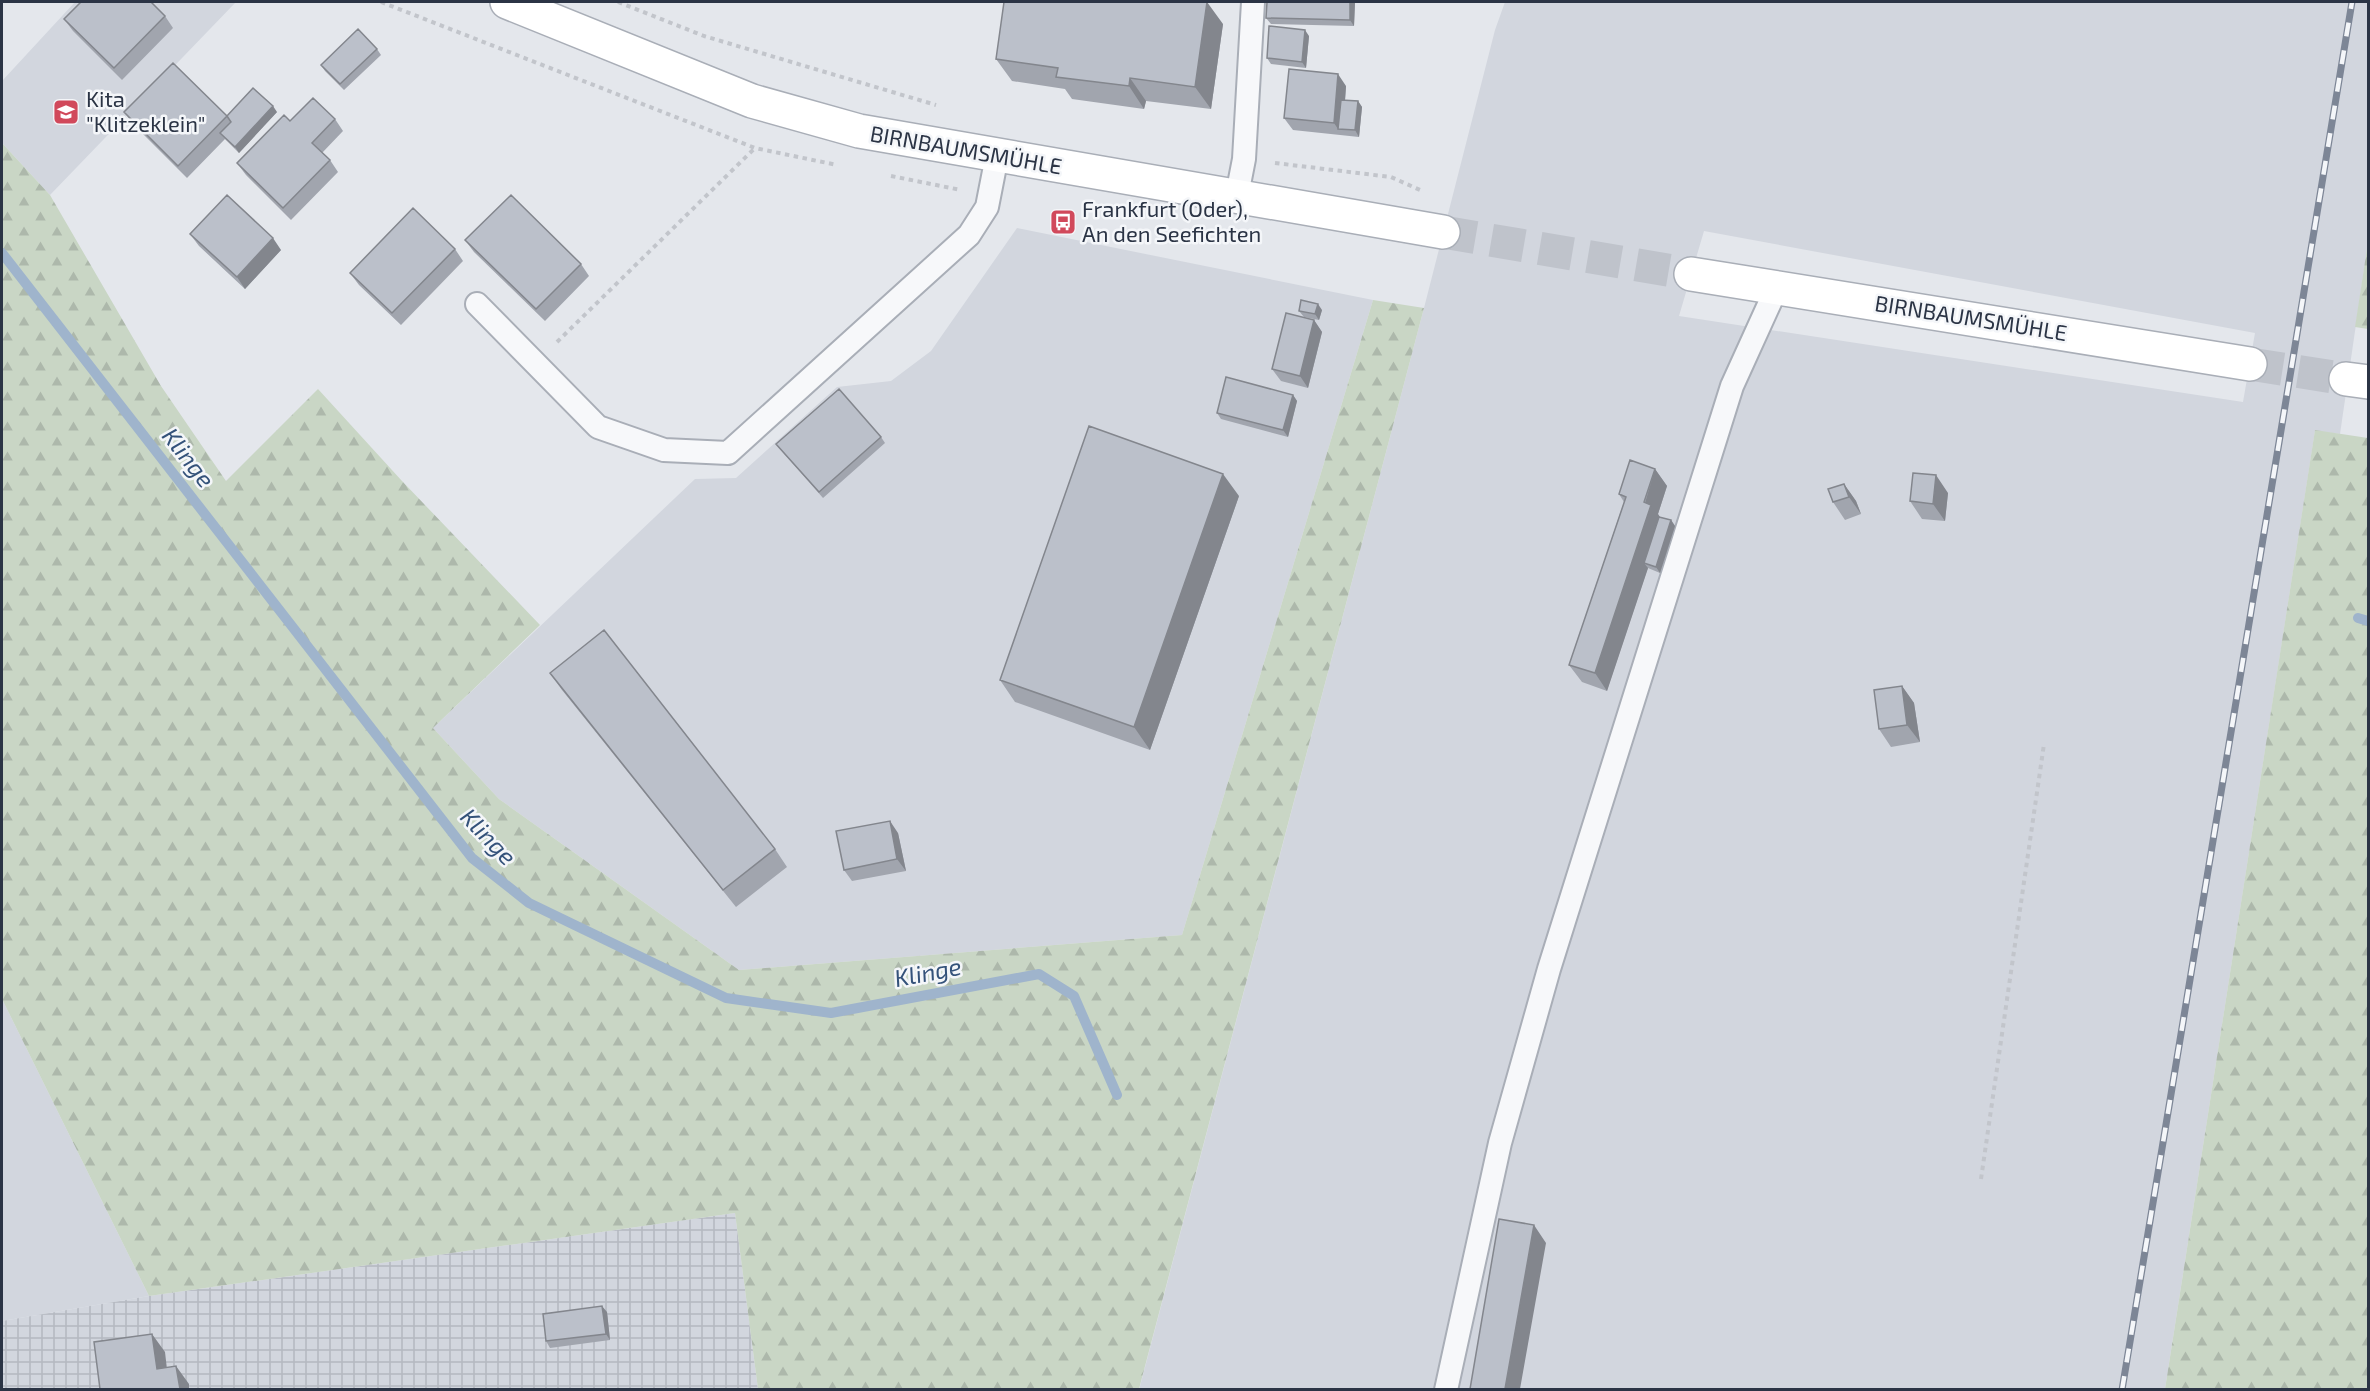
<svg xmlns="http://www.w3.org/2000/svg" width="2370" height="1391" font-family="'Exo 2',sans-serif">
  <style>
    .built { fill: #d2d6de; fill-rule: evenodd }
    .industrial { fill: url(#industrial-grid) }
    .forest { fill: url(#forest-firs) }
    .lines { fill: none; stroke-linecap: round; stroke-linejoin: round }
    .stream { stroke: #9fb4cc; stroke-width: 10 }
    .secondary-tunnel { stroke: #bfc3cb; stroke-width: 33; stroke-dasharray: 33 16; stroke-linecap: butt }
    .service-casing { stroke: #a9aeb7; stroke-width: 26 }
    .secondary-casing { stroke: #a9aeb7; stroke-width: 36 }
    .path { stroke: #c2c5cb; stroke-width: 4; stroke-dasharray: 4.5 4.5; stroke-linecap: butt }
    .service { stroke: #f7f8fa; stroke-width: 22 }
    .secondary { stroke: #fff; stroke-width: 33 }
    .rail-casing { stroke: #7d8696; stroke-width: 7 }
    .rail { stroke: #f4f6f9; stroke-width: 4.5; stroke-dasharray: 14; stroke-linecap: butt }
    .wall { fill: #a1a5ae }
    .shaded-wall { fill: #83868d }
    .building { fill: #bbc0ca; stroke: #83868d; stroke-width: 1.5 }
    .labels { text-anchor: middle; stroke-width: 5; stroke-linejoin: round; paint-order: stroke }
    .poi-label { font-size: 22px; fill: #2b3445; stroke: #f4f6f9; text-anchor: start }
    .street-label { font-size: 22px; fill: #2b3445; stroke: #f4f6f9 }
    .water-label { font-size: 24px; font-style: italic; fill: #34527a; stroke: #f4f6f9 }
  </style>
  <defs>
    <pattern id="industrial-grid" width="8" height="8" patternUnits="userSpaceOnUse" patternTransform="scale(1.5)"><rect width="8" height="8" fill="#d2d6de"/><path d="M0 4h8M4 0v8" fill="none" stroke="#b4b8c0"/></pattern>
    <pattern id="forest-firs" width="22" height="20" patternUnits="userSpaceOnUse" patternTransform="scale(1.5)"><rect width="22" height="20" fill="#c9d6c5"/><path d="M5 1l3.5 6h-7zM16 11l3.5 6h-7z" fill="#adb8ab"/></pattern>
  </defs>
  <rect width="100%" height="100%" fill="#e4e7ec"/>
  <path class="built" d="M75,2h161l-186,193 -48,-52v-62z
    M1505,2h863v240l-28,192 -25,-3 -150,958 -1026,1 285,-1082 71,-278zM1704,231l551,102 -12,69 -564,-86z
    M1017,228l356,72 -191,635 -443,35 -240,-171 -66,-71 262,-249 41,-1 101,-91 54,-6 40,-30z
    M2,999l147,297 -147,25z"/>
  <path class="industrial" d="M735,1213l23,176 -756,1v-69l147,-25z"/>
  <path class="forest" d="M2,143l48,52 111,191 65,95 92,-92 84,92 138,144 -107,103 66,71 240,171 443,-35 191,-635 51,8 -285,1081h-381l-23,-176 -586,83 -147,-297z
    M2368,242v87l-13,-2z
    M2315,430l53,8v951h-203z"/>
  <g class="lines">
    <path class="stream" d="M2,253l470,605 57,45 197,95 105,15 208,-39 35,22 43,99
      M2358,618l10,3"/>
    <path class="secondary-tunnel" d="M1443,232l248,42
      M2250,364l96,15"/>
    <defs>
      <path id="service" d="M1237,195l7,-36 9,-157
        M477,304l121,123 66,23 64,3 241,-218 18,-28 10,-51
        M1446,1390l54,-247 49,-174 183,-583 45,-99"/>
      <path id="secondary" d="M507,2l245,99 107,30 584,101
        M1691,274l559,90
        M2346,379l22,3"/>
    </defs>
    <use href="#service" class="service-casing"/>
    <use href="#secondary" class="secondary-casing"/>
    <path class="path" d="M381,2l374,146 82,17
      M618,2l86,34 232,69
      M1275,163l116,14 29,13
      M891,176l70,14
      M557,342l198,-194
      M1981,1179l63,-435"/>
    <use href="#service" class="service"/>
    <use href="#secondary" class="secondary"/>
    <defs>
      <path id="rail" d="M2122,1390l230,-1388"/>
    </defs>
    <use href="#rail" class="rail-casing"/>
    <use href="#rail" class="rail"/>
  </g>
  <path class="wall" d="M1355,2l-1,24 -83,-2 -5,-6z
    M165,16l8,12 -51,52 -49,-49 -9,-12z
    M1223,24l-12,85 -65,-8 -2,8 -72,-10 -7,-10 -53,-8 -16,-22z
    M1309,36l-3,32 -35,-4 -4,-6z
    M377,49l4,6 -37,35 -19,-19 -4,-6z
    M1346,86l-1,14 13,1 4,6 -3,30 -66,-7 -9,-12z
    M124,112l103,4 50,-4 -38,41 -14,-14 -38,39 -54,-54z
    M335,119l8,12 -21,22 8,7 8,12 -47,48 -45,-45 -9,-12 53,-42z
    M190,234l91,16 -36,39 -46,-43z
    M465,240l116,24 8,12 -44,45 -71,-69z
    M455,249l8,12 -62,64 -42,-40 -9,-12z
    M1322,310l-3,10 -15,-3 -5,-6z
    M1314,320l8,12 -14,56 -27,-7 -9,-12z
    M1293,395l4,6 -9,36 -67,-18 -4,-6z
    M881,437l4,6 -62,55 -42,-48 -5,-6z
    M1655,469l12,17 -9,28 1,3 12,3 4,6 -15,47 -12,-5 -41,123 -25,-9 -13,-17 55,-163 -5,-8z
    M1844,484l12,17 5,13 -16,6 -12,-18z
    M1948,493l-3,28 -23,-2 -12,-18z
    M1239,496l-89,254 -135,-48 -15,-22z
    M550,673l225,176 12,18 -51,40 -174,-217z
    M1902,686l12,17 6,39 -29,5 -12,-18z
    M898,833l8,38 -54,10 -8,-11z
    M607,1312l3,28 -60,8 -4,-7z"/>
  <path class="shaded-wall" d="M1207,2l16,22 -12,85 -16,-22z
    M1350,2h5l-1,24 -4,-6z
    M1305,30l4,6 -3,32 -4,-6z
    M1338,74l8,12 -3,43h-5l-4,-6z
    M1130,78l16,23 -2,8 -15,-23z
    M1358,101l4,6 -3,30 -4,-7z
    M273,106l4,6 -38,41 -4,-6z
    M273,238l8,12 -36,39 -8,-12z
    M1318,304l4,6 -3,10 -4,-6z
    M1314,320l8,12 -14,56 -8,-12z
    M1293,395l4,6 -9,36 -5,-7z
    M1655,469l12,17 -9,28 6,9 -20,40 4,5 -41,123 -12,-18z
    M1223,474l16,22 -89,254 -16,-23z
    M1936,475l12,18 -3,28 -12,-17z
    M1844,484l12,17 5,13 -12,-17z
    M1671,520l4,6 -15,47 -4,-6z
    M1902,686l12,17 6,39 -13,-17z
    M890,821l8,12 8,38 -9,-12z
    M1534,1225l12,18 -26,146h-15z
    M602,1306l5,6 3,28 -4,-6z
    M152,1334l13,18 4,35 -12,-18z
    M176,1366l13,18v5h-9z"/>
  <path class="building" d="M81,2h70l14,14 -51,52 -50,-49z
    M1004,2h203l-12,85 -65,-9 -1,8 -73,-9 2,-9 -62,-9z
    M1267,2h83v18l-84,-2z
    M1269,26l36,4 -3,32 -35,-4z
    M358,29l19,20 -37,35 -19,-19z
    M173,63l54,53 -49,50 -54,-54z
    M1289,69l49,5 -4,49 -50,-5z
    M253,88l20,18 -38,41 -15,-14 11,-11 -4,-6 -1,1z
    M313,98l22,21 -23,24 18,17 -47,48 -46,-45 47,-48 6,6z
    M1341,100l17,1 -3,29 -17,-1z
    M227,195l46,43 -36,39 -47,-43z
    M511,195l70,69 -45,45 -71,-69z
    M413,208l42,41 -63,64 -42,-40z
    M1301,300l17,4 -3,10 -16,-3z
    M1286,313l28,7 -14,56 -28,-7z
    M1226,377l67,18 -10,35 -66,-17z
    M839,389l42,48 -62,55 -43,-48z
    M1089,426l134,48 -89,253 -134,-47z
    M1630,460l25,9 -11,33 7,3 -56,168 -26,-8 57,-168 -7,-3z
    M1913,473l23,2 -3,29 -23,-3z
    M1844,484l5,13 -16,5 -5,-13z
    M1659,517l12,3 -15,47 -12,-4z
    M604,630l171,219 -52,41 -173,-217z
    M1902,686l5,39 -28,4 -5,-39z
    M890,821l7,38 -53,11 -8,-39z
    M1499,1219l35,6 -29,164h-35z
    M602,1306l4,28 -60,7 -3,-27z
    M152,1334l5,35 19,-3 4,23h-80l-6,-47z"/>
  <defs>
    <symbol id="school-square" viewBox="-11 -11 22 22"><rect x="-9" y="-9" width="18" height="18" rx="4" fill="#d1495b" stroke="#f4f6f9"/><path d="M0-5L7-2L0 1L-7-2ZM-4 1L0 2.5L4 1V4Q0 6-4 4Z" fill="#fff"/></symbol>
    <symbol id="bus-square" viewBox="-11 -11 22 22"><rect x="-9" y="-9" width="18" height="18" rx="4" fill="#d1495b" stroke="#f4f6f9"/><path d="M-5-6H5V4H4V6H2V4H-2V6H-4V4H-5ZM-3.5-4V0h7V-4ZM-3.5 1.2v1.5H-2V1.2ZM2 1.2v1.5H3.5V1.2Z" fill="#fff"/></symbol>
  </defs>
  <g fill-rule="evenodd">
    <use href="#school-square" x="51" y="97" width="30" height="30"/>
    <use href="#bus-square" x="1048" y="207" width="30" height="30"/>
  </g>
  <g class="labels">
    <g class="poi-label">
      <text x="86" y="107">Kita<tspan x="86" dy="25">"Klitzeklein"</tspan></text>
      <text x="1082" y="217">Frankfurt (Oder),<tspan x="1082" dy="25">An den Seefichten</tspan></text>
    </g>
    <g class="street-label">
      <text transform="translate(966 150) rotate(10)" y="8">BIRNBAUMSMÜHLE</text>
      <text transform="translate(1971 318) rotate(9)" y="8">BIRNBAUMSMÜHLE</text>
    </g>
    <g class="water-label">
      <text transform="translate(188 458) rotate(52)" y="8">Klinge</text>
      <text transform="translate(488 837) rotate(46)" y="8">Klinge</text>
      <text transform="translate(928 973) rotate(-11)" y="8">Klinge</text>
    </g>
  </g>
  <rect width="2370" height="1391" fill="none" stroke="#2b3445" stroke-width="6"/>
</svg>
